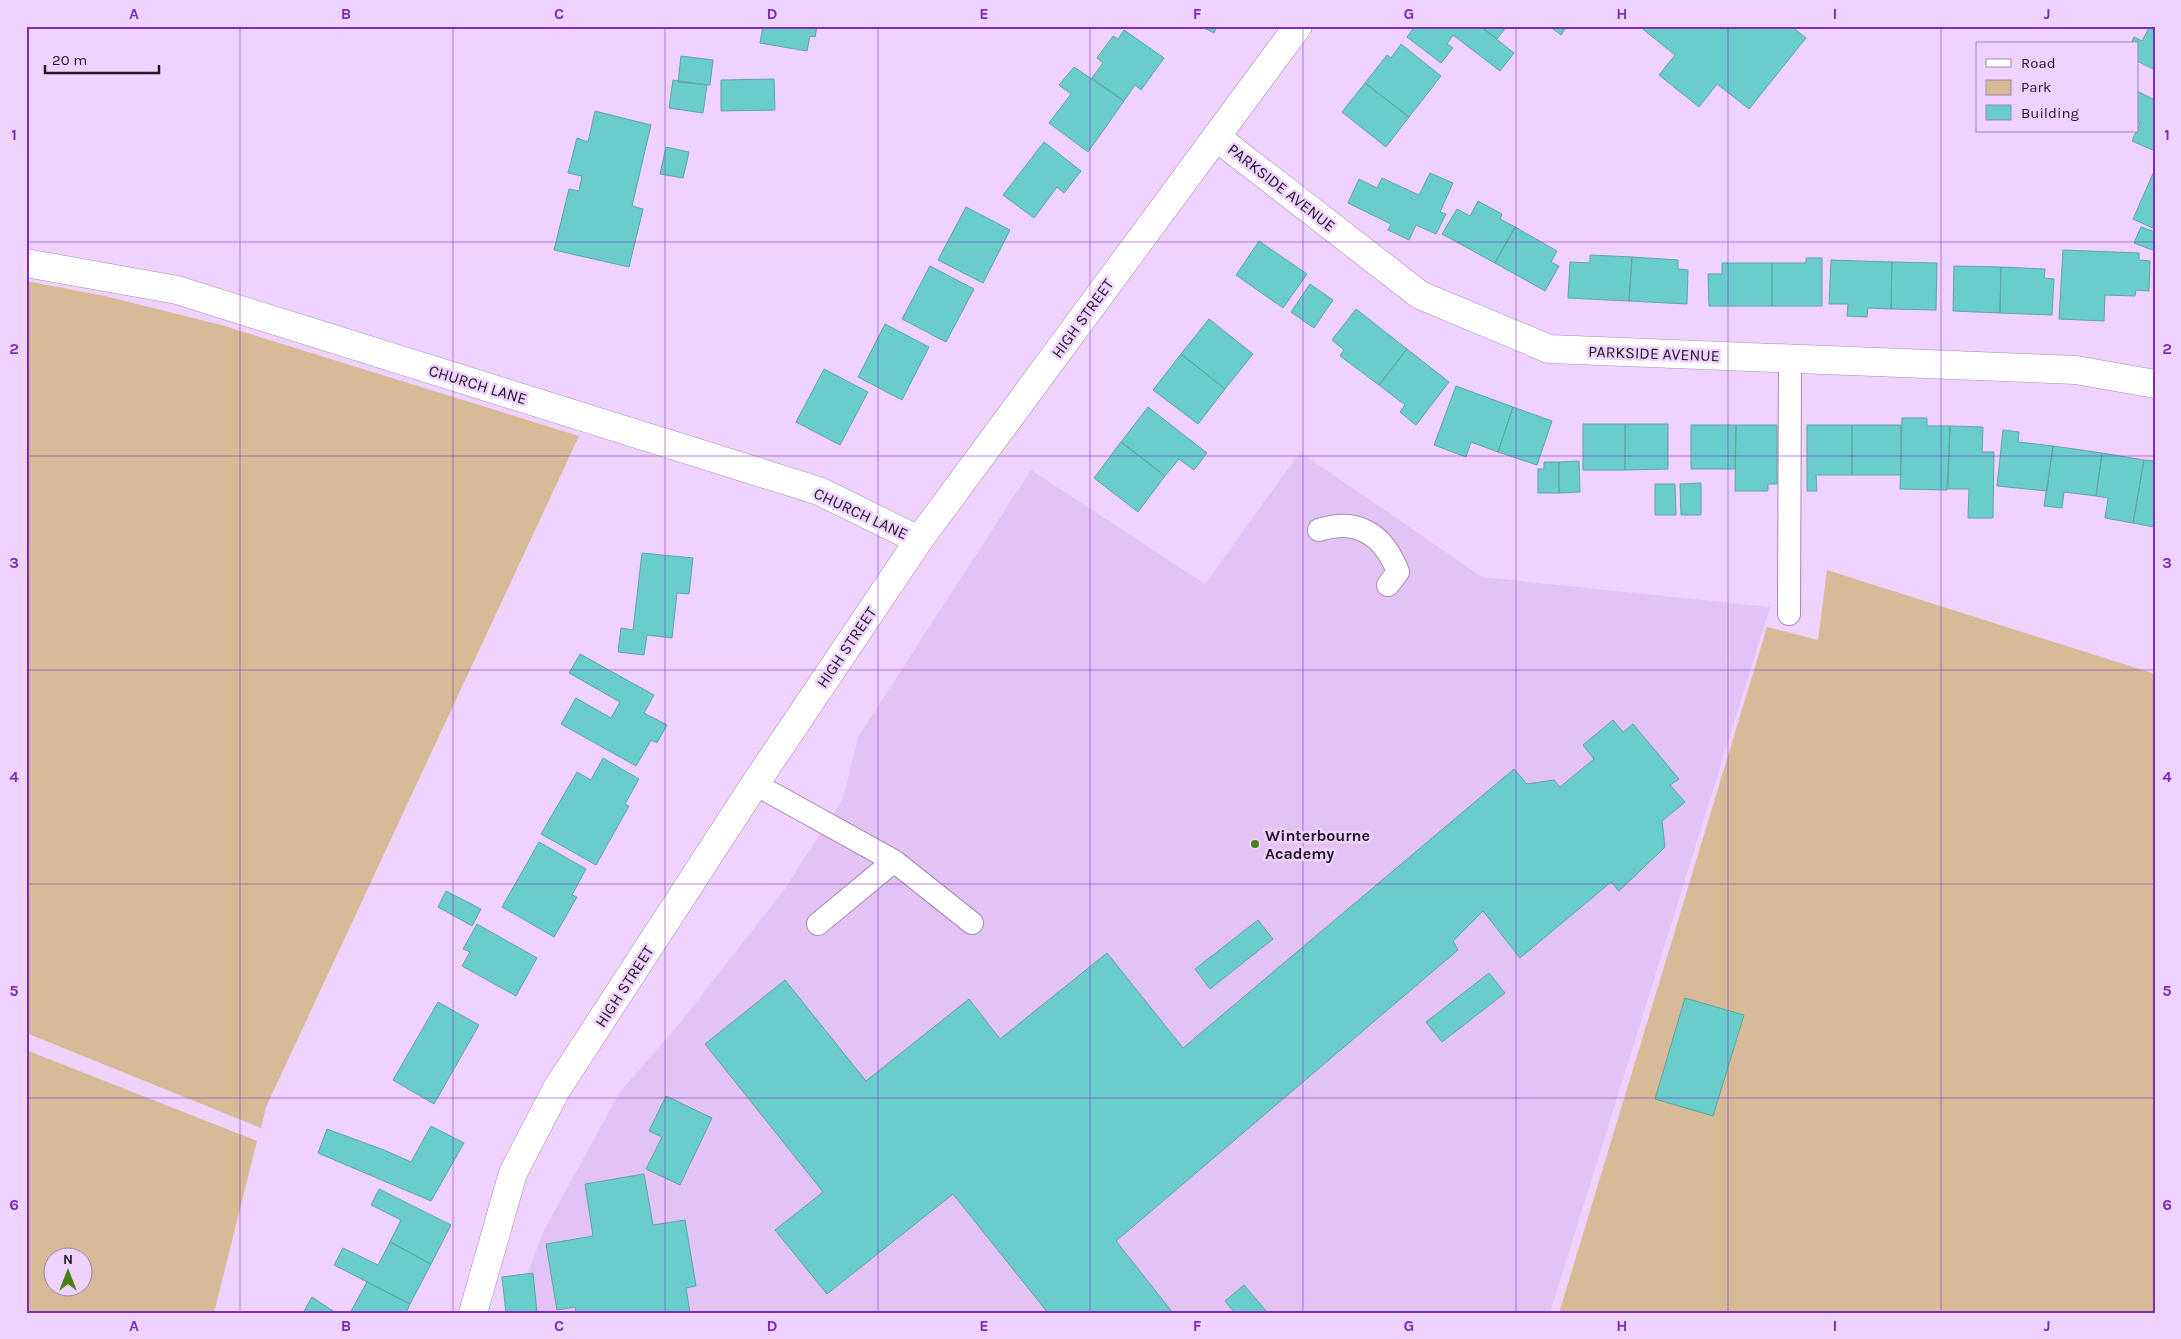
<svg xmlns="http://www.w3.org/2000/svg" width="2181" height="1339" font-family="Karla,sans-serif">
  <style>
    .built { fill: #e3c3f5 }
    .green { fill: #d7bb97; fill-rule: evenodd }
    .building { fill: #68cdcb; stroke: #63a3a2 }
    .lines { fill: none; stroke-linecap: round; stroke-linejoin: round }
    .service-casing { stroke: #a58ab3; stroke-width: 24 }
    .minor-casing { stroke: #a58ab3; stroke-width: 29 }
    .secondary-casing { stroke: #a58ab3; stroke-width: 29 }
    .service { stroke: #fff; stroke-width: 22 }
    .minor { stroke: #fff; stroke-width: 28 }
    .secondary { stroke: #fff; stroke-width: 28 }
    .grid { fill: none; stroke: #7b2cbf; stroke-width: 1; stroke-opacity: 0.55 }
    .poi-dot { fill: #498016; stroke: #efd2fe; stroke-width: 2 }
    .labels { text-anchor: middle; stroke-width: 5; stroke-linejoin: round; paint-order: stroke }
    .street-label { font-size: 16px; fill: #201625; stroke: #efd2fe }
    .poi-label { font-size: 16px; font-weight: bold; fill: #201625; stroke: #efd2fe; text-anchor: start }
    .neatline { fill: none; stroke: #7b2cbf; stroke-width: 2 }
    .grid-label { font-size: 16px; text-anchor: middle; font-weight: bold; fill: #7b2cbf }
  </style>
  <rect width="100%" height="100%" fill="#efd2fe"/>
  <path class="built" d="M1300,452l182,125 288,30 -220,706h-1045l-1,-27 23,-11 16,-43 77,-140 60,-69 104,-133 59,-91 15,-62 173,-267 174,114z"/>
  <path class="green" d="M26,281l79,15 116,29 358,111 -313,671 -5,21 -235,-95z
    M1827,570l328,104v639h-596l208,-686 51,13z
    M26,1050l231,91 -43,172h-188zM82,1256v30h-30v-30z"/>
  <path class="building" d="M763,26h54l-2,11 -5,-1 -3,15 -47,-8z
    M1200,26h17l-3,7z
    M1415,26h65l34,27 -14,18 -47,-36 -6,9 6,4 -12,15 -34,-26z
    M1480,26h27l-10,13z
    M1549,26h18l-6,9z
    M1639,26h152l15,12 -57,71 -32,-25 -18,23 -40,-32 16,-20z
    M2150,26h5v44l-18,-9v-17h-6l3,-7 8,4z
    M1124,30l40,28 -23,32 -6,-5 -11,16 -32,-23 11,-15 -6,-5 16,-22 5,3z
    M1401,44l40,32 -32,41 -44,-34 22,-28 4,3z
    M681,56l32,4 -3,25 -32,-3z
    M1074,67l50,34 -36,51 -39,-29 22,-29 -12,-9z
    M774,79l1,31 -54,1v-31z
    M673,80l34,5 -4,28 -34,-5z
    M1365,83l44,34 -23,30 -44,-35z
    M2137,91l18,9v51l-23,-10 8,-18 -3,-1z
    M595,111l56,14 -19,81 11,3 -14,58 -75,-17 15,-61 10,2 3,-15 -14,-3 9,-35 11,4z
    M1044,142l37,29 -17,22 -7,-6 -23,31 -31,-23z
    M666,147l23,5 -6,26 -23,-4z
    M2155,169v60l-22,-10z
    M1430,173l23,10 -13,29 6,2 -10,20 -20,-9 -7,15 -21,-10 3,-6 -43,-21 11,-24 18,9 5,-10 37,17z
    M1478,201l24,13 -2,5 15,8 -20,36 -53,-29 15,-25 13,7z
    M966,207l44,23 -27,53 -45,-23z
    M1515,227l42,24 -6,11 8,4 -14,25 -50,-28z
    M2141,227l14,5v19l-21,-8z
    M1259,241l48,33 -24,34 -47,-33z
    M2063,250l76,3v7l11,1 -1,30 -13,-1 -1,6 -30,-1 -1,26 -45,-2z
    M1590,255l42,2 -3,44 -61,-3 2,-36 20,1z
    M1632,257l46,3v9l10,1 -1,34 -58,-3z
    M1806,258h16v48h-50v-43h34z
    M1831,260l61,2 -1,47 -23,-1 -1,9 -20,-1 1,-12h-19z
    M1892,262l45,1 -1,47 -45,-1z
    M1722,263h50v43h-63l-1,-32h14z
    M930,266l44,23 -28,53 -44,-23z
    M1954,266l47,1 -1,46 -47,-2z
    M2001,267l44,2 -1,9 10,1 -2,36 -52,-2z
    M1310,284l23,16 -19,28 -23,-16z
    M1356,309l51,40 -28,36 -39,-29 4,-6 -12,-10z
    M1209,319l44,35 -28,35 -44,-35z
    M885,324l44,23 -27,53 -44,-23z
    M1407,349l42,33 -33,43 -16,-13 5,-7 -26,-20z
    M1181,354l44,35 -27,35 -45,-34z
    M824,369l44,23 -28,53 -44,-23z
    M1456,386l57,21 -15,45 -27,-10 -5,15 -32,-12z
    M1148,407l59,46 -13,17 -15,-11 -14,17 -44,-34z
    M1513,407l39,14 -15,44 -39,-13z
    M1902,418h25v8h23l-3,64 -47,-1z
    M1583,424h42v46h-42z
    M1625,424h43v45l-43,1z
    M1691,425h45l-1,44h-44z
    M1736,425h41v59h-9v7h-33z
    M1807,425h45v50h-36l1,16h-10z
    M1852,425h49v50h-49z
    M1950,426l33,1 -1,25h12l-1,66h-25l1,-29h-21z
    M2003,430l16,2 -1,10 35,4 -6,45 -50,-5z
    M1121,442l44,34 -27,36 -44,-34z
    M2053,446l49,7 -6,43 -32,-4 -2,16 -18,-2z
    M2102,453l42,7 -11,63 -28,-5 3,-20 -12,-2z
    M2144,460l11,1 -1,66 -21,-4z
    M1579,461l1,31 -21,1v-31z
    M1544,462h15v31h-21v-24h6z
    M1701,483v32h-20l-1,-31z
    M1655,484h20l1,31h-21z
    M642,553l51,5 -4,36 -12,-1 -5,45 -25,-3 -3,20 -26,-3 3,-24 12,2z
    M580,654l74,41 -10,18 23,12 -10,18 -6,-3 -15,26 -75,-42 15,-26 35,20 9,-16 -51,-29z
    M1613,720l10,12 10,-8 46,55 -9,6 15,17 -23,19 3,26 -46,44 -8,-9 -91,76 -37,-47 -30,30 5,9 -342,291 57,72h-125l-95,-119 -126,100 -52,-64 48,-38 -118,-148 80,-64 81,101 103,-82 31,40 107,-86 76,95 331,-279 13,15 27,-4 6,7 34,-28 -11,-14z
    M603,758l36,21 -14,25 4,2 -33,59 -55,-31 36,-62 14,8z
    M539,842l47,27 -14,26 5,2 -23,40 -52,-30z
    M446,891l35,18 -9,17 -34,-19z
    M1258,920l15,19 -63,50 -15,-20z
    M477,924l60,34 -21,38 -54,-30 8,-14 -7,-3z
    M1489,973l16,20 -63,49 -16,-20z
    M1685,998l59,17 -31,101 -58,-17z
    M438,1002l41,23 -45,79 -41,-24z
    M666,1096l46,22 -32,67 -34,-16 16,-32 -13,-6z
    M431,1126l33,17 -33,58 -113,-48 9,-24 57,21 27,12z
    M644,1174l9,51 32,-5 11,66 -10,2 4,25h-114l-1,-6 -18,3 -11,-66 47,-8 -8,-52z
    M379,1189l72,36 -20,39 -41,-22 11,-22 -30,-15z
    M390,1242l41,22 -21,40 -76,-39 9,-17 35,17z
    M533,1273l4,40h-31l-4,-36z
    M367,1282l43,22 -4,9h-56z
    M1244,1285l24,28h-33l-10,-12z
    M312,1297l24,16h-33z"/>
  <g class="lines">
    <defs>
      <path id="service" d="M1319,530c39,-13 65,5 79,42l-10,13
        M1789,614l1,-256
        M755,784l139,77 78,62
        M818,924l76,-63"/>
      <path id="minor" d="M1216,137l204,158 129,54 527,21 79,14
        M26,263l151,27 642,201 100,49"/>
      <path id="secondary" d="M473,1313l40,-140 43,-83 199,-306 164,-244 379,-514"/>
    </defs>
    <use href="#service" class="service-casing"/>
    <use href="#minor" class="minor-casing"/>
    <use href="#secondary" class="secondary-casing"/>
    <use href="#service" class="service"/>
    <use href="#minor" class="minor"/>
    <use href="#secondary" class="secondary"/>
  </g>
  <path class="grid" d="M240,26v1287M453,26v1287M665,26v1287M878,26v1287M1090,26v1287M1303,26v1287M1516,26v1287M1728,26v1287M1941,26v1287M26,242h2129M26,456h2129M26,670h2129M26,884h2129M26,1098h2129"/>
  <circle class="poi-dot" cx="1255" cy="844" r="5"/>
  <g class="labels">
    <g class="street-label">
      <text transform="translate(1282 187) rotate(38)" y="6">PARKSIDE AVENUE</text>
      <text transform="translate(1082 318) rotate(-54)" y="6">HIGH STREET</text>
      <text transform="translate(1654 353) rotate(2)" y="6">PARKSIDE AVENUE</text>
      <text transform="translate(478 384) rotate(17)" y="6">CHURCH LANE</text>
      <text transform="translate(861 513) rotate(25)" y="6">CHURCH LANE</text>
      <text transform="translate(846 647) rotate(-56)" y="6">HIGH STREET</text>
      <text transform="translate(624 986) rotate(-57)" y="6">HIGH STREET</text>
    </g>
    <g class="poi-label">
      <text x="1265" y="841">Winterbourne<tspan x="1265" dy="18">Academy</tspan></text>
    </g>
  </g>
  <rect width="2181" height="1339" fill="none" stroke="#efd2fe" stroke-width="55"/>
  <rect x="1976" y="42" width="162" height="90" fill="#efd2fe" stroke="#9c87a7"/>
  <rect x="1986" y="59" width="25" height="8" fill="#ffffff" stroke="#9c87a7"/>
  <text x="2021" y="68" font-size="15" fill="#201625">Road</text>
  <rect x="1986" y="80" width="25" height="15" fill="#d7bb97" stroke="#9c87a7"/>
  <text x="2021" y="92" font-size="15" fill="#201625">Park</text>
  <rect x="1986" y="105" width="25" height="15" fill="#68cdcb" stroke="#9c87a7"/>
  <text x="2021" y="118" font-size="15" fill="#201625">Building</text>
  <g transform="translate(68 1272)"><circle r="24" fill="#efd2fe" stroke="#9c87a7"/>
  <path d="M0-4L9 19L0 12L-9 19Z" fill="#498016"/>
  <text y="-8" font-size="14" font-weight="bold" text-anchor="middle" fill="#201625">N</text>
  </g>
  <path d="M45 65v8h114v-8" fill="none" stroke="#201625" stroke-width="2.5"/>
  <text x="52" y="65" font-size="15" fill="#201625" stroke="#efd2fe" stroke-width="4" paint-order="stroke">20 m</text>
  <rect x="28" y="28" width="2126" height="1284" class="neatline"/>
  <g class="grid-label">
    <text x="134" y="19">A</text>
    <text x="346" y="19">B</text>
    <text x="559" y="19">C</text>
    <text x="772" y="19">D</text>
    <text x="984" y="19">E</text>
    <text x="1197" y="19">F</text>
    <text x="1409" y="19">G</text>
    <text x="1622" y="19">H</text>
    <text x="1835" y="19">I</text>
    <text x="2047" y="19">J</text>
    <text x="14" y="140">1</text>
    <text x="2167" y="140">1</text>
    <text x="14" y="354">2</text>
    <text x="2167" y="354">2</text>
    <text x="14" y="568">3</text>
    <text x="2167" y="568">3</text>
    <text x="14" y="782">4</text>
    <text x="2167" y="782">4</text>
    <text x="14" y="996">5</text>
    <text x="2167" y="996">5</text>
    <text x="14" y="1210">6</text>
    <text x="2167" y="1210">6</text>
    <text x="134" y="1331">A</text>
    <text x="346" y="1331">B</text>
    <text x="559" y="1331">C</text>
    <text x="772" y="1331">D</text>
    <text x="984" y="1331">E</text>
    <text x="1197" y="1331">F</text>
    <text x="1409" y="1331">G</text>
    <text x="1622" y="1331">H</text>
    <text x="1835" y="1331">I</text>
    <text x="2047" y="1331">J</text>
  </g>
</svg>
